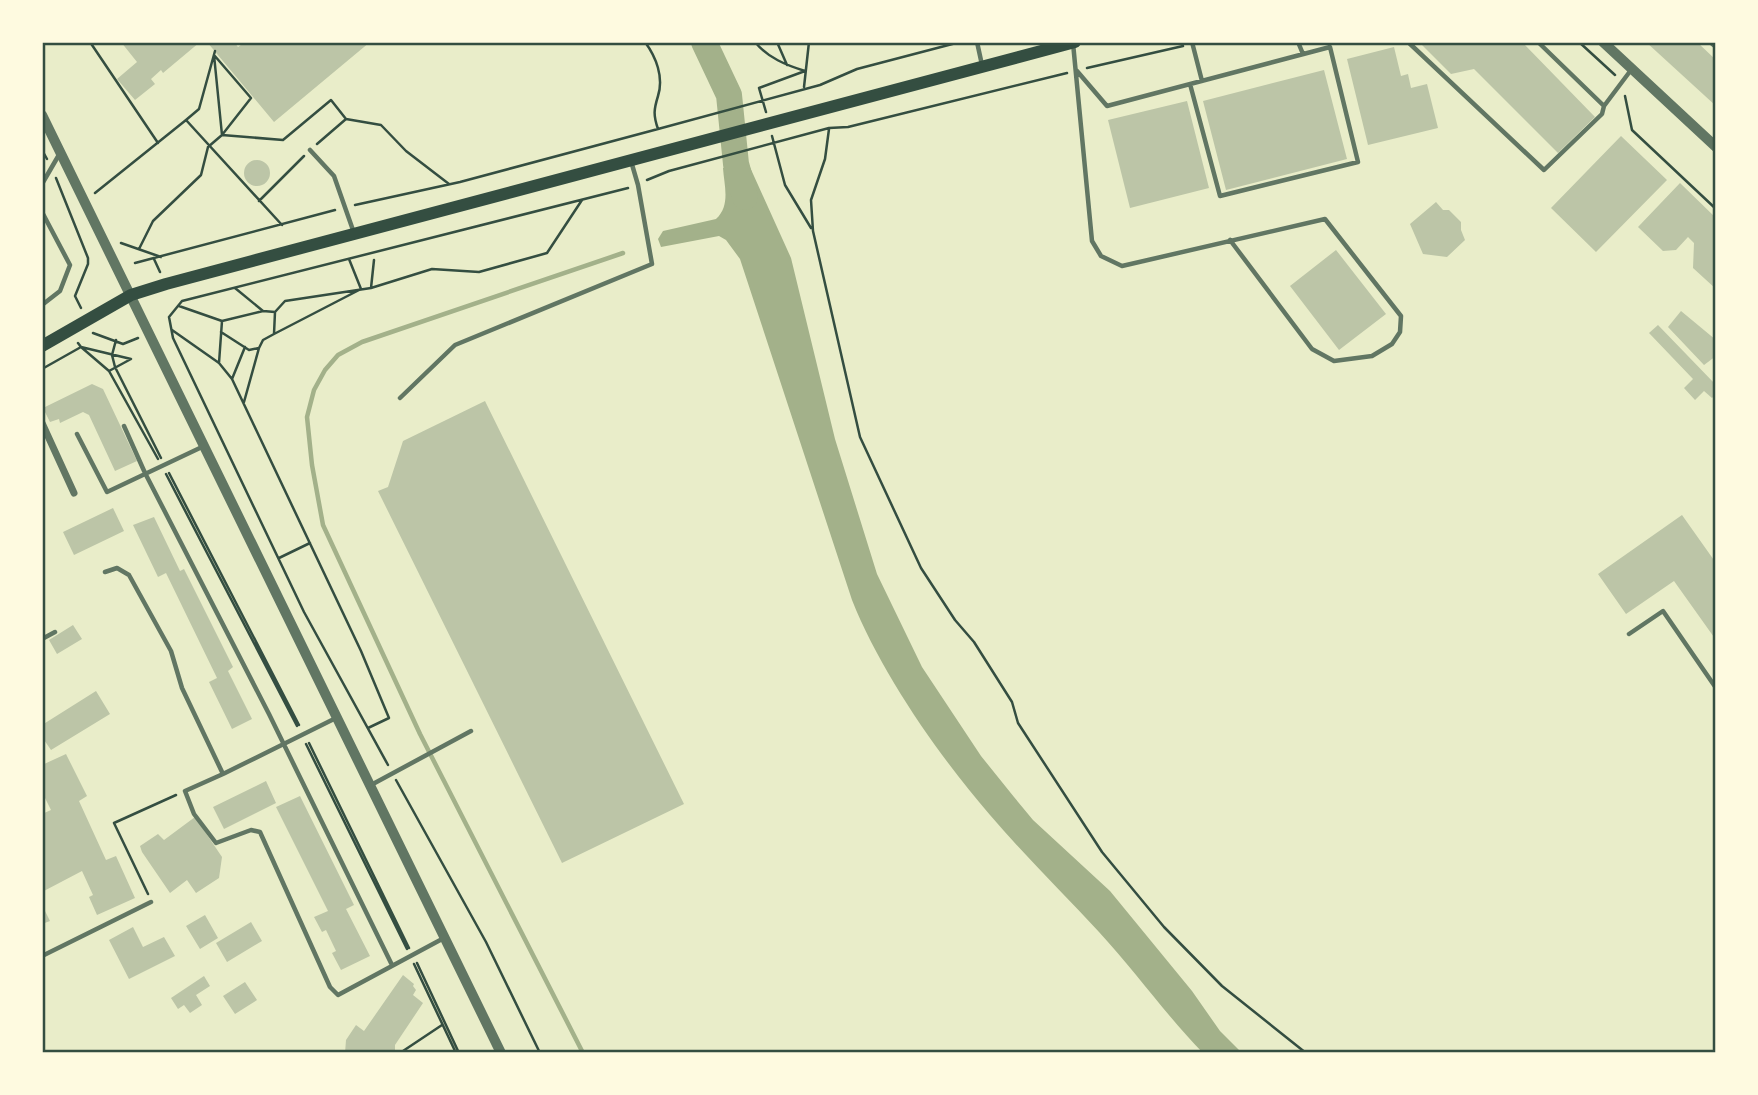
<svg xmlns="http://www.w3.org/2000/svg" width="1758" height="1095" font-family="Bitter,serif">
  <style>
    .water { fill: #a3b18a }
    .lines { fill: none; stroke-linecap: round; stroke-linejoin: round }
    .stream { stroke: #a3b18a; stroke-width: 4.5 }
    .river { stroke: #a3b18a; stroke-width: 26 }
    .building { fill: #bcc5a7 }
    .path { stroke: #344e41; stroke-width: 2.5 }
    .service { stroke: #617663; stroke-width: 4.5 }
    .minor { stroke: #617663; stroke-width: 7 }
    .tertiary { stroke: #617663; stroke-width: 10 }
    .secondary { stroke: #344e41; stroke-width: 12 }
    .neatline { fill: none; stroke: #344e41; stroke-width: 2.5 }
  </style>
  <rect width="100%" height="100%" fill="#e9edc9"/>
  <path class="water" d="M744,161l5,4 42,93 44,181 42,135 45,93 59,89 33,41 19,23 77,71 82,100 28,40 22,22h-39c-37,-38 -68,-82 -104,-121 -36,-39 -75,-77 -109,-117 -51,-59 -109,-142 -138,-215l-112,-341 -14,-19 -7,-4 -58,11 -3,-8 5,-8 53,-12c15,-14 8,-34 7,-51z"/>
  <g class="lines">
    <path class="stream" d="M583,1053l-163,-319 -97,-209 -11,-60 -5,-48 7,-27 11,-20 13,-15 24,-13 261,-89"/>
    <path class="river" d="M704,42l25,53 7,69 9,33"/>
  </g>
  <path class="building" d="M121,42h79l-37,31 -2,-3 -10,9 4,5 -20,16 -18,-21 20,-17z
    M207,42h27l4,5 7,-5h125l-96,80z
    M1419,42h103l73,75 -37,36 -84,-84 -23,5z
    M1646,42h51l19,18v46z
    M1394,47l7,29 7,-2 3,14 16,-4 11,44 -70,17 -21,-86z
    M1324,70l23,89 -121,31 -23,-89z
    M1187,101l22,87 -79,20 -22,-88z
    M1621,136l46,44 -71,72 -45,-44z
    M244 173a13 13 0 1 1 26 0a13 13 0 1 1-26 0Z
    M1680,183l36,35v71l-23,-21 1,-25 -6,-6 -12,13 -13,1 -25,-24z
    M1436,202l7,8h6l12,12v8l4,10 -18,17 -24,-3 -13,-30z
    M1336,250l50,64 -47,36 -49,-64z
    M1681,311l35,29v16l-12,9 -36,-38z
    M1658,325l58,60v9l-4,4 -8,-7 -9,9 -11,-12 9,-9 -44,-46z
    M92,384l11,5 34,72 -22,10 -26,-56 -6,-3 -23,11 -1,-4 -9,3 -7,-14z
    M485,401l199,403 -122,59 -184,-372 10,-4 15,-46z
    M113,508l11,23 -50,24 -11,-23z
    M1682,515l34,48v77l-42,-59 -48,33 -28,-40z
    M154,517l26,54 4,-2 49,98 -5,4 24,48 -20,10 -23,-47 8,-4 -51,-105 -8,4 -25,-52z
    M73,625l9,14 -25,15 -8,-14z
    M96,691l14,23 -59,36 -9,-13v-12z
    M66,754l21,42 -8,5 27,59 10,-4 19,42 -38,17 -8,-18 4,-2 -11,-24 -40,21v-78l9,-4 -9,-18v-27z
    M266,781l10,22 -52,26 -11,-22z
    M300,796l54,109 -8,4 24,47 -29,14 -9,-17 4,-2 -10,-21 -4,2 -8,-15 14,-6 -52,-104z
    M195,817l27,40 -3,21 -23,15 -9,-13 -17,13 -28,-41 -2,-6 18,-12 6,6z
    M42,905l8,16 -8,3z
    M205,915l13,23 -18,11 -14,-23z
    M251,922l11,19 -35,21 -11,-19z
    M133,927l10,20 21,-10 11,19 -46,23 -20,-39z
    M403,975l11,9 -1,2 3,4 -3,5 10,8 -28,42v8h-50l1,-13 10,-15 8,6z
    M204,976l6,10 -14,9 6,10 -12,8 -6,-8 -6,4 -7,-11z
    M245,982l12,18 -22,14 -12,-18z"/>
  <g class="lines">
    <path class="path" d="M90,42l68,101
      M645,42c11,15 19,35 13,54 -4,13 -5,19 0,33
      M755,42c13,16 31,23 50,29
      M777,42l10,23
      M1579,42l36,33
      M214,55l37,43 -29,37 61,5 48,-40 15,19 -29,25
      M1087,68l96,-22
      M804,87l5,-45
      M1625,96l7,34 84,79
      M766,112l-7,-24 46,-17
      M346,119l35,6 25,26 43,33
      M186,120l13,-11 16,-58
      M829,129l-4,30 -14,41 2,31 47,206 61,131 34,52 19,22 38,60 6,21 84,129 62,75 58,59 84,67
      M772,136l13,49 26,43
      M42,150l5,9
      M56,178l32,80v6l-13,32 6,12
      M647,180l22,-9 160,-43 19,-1 219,-54
      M95,193l91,-73 96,105
      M259,201l45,-45
      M355,205l105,-23 198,-53 162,-44 37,-16 103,-27
      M121,243l40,14
      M139,249l14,-28 48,-46 7,-28 14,-12 -8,-80
      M154,259l6,13
      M135,263l200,-53
      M235,288l28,23 12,1 10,-11 86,-13 61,-19 47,3 68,-19 35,-53
      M371,288l3,-28
      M179,306l43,15 41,-10
      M172,330l47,33 13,16 129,272 28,67 -21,10
      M221,332l28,18 10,-2 4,-8 11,-6 1,-22
      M93,333l30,11 15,-6
      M274,334l87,-45 -12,-30
      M116,340l-4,15 3,12 46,91
      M78,343l3,4 50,12
      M219,363l3,-42
      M42,369l39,-22 28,24 49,88
      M109,371l22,-12
      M232,379l13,-32
      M244,402l15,-54
      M169,473l130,252
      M166,474l131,252
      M279,558l31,-15
      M309,743l100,205
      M306,744l101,205
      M388,765l-84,-153 -131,-274 -4,-21 13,-16 446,-113
      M396,780l90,162 54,111
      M148,894l-34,-71 62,-28
      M417,963l42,90
      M414,964l42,89
      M400,1053l42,-28"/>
    <path class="service" d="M977,42l5,23
      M1192,42l10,39
      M1298,42l5,12
      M1408,42l136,128 58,-56 2,-8
      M1538,42l66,64 27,-36
      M1710,42l6,5
      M1073,43l19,198 9,15 21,10 203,-47 76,97 -1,16 -8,12 -20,12 -38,5 -22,-12 -82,-109
      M1077,71l30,35 223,-59 28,115 -138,34 -30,-112
      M310,150l24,26 20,57
      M42,184l18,-31
      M42,212l28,53 -10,26 -18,14
      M400,398l55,-53 197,-81 -14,-79 -7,-24
      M124,426l21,47 124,241 123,251
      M77,434l30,58 95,-45
      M105,572l12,-4 12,7 42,76 11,37 41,86 113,-56
      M1629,634l34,-23 53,77
      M42,639l13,-7
      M223,774l-38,17 9,23 22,29 35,-13 9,2 70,155 8,8 106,-57
      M371,785l100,-54
      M42,956l109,-54"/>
    <path class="minor" d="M42,423l32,70"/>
    <path class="tertiary" d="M1603,42l113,105
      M42,115l459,938"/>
    <path class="secondary" d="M42,346l89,-51 35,-11 909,-242"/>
  </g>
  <rect width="1758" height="1095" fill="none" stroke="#fefae0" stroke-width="88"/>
  <rect x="44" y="44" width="1670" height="1007" class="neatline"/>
</svg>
